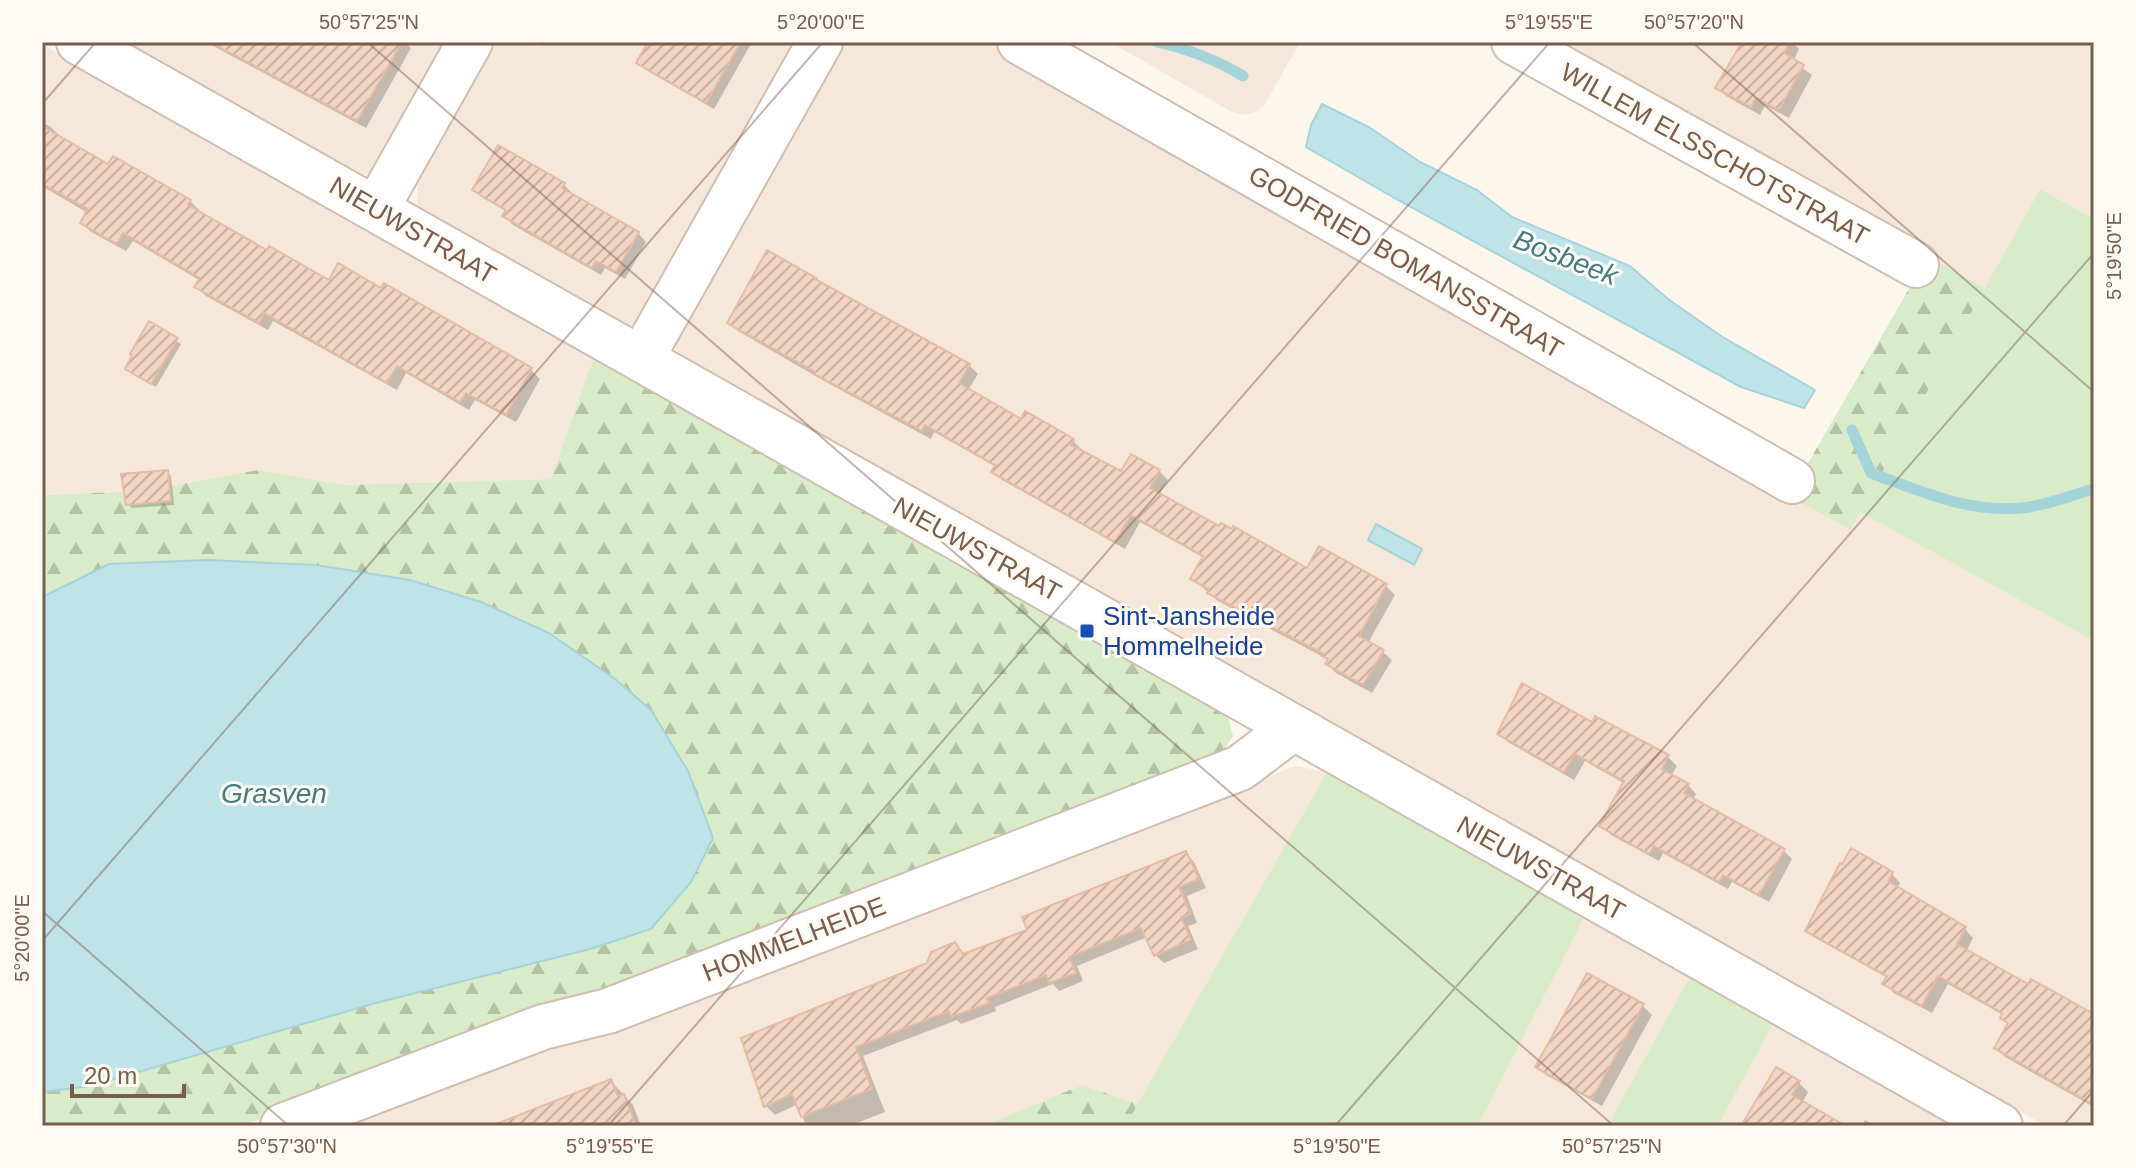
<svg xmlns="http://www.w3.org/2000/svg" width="2136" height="1168" font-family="Arial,sans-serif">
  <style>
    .residential { fill: #f5e8da }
    .green { fill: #d8ecc9 }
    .forest { fill: url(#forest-firs) }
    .water { fill: #bfe3e8; stroke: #a5d3da; stroke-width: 2 }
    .shadow { fill: #0003 }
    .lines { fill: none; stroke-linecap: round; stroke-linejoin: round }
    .stream { stroke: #a5d3da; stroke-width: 11 }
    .building { fill: url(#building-hatch); stroke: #e6bba3; stroke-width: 2 }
    .minor-casing { stroke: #d1beb0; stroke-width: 48 }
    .minor { stroke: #fff; stroke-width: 44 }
    .ticks { fill: none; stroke: #7a5c4d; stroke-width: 2; stroke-opacity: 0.45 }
    .transit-dot { fill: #1a4fb4; stroke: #fffaf3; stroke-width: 3 }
    .labels { text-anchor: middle; stroke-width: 6; stroke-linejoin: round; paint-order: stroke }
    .street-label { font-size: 26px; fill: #7a5c4d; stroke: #fffaf3 }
    .transit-label { font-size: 26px; fill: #164399; stroke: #fffaf3; text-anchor: start }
    .water-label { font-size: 28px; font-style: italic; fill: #437c86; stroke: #fffaf3 }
    .neatline { fill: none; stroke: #7a5c4d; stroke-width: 3 }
    .ticks-label { font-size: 20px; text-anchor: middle; fill: #7a5c4d }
  </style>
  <defs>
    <pattern id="forest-firs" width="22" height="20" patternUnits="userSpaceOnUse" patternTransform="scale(2)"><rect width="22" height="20" fill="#d8ecc9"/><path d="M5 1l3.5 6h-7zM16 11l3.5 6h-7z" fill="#b4c2a5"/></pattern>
    <pattern id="building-hatch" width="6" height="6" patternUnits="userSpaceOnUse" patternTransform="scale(2)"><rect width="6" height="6" fill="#f3d5c3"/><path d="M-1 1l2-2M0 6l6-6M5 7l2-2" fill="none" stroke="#cab0a1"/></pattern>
  </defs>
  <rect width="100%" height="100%" fill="#fdf6ec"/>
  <path class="residential" d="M114,42h340l-75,125 -14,8 -21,-3z
    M490,42h37l11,5 3,-5h264l-169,283 -10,1 -196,-105 -13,-17 1,-26z
    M838,42h154l857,488 11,-18 234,129v485h-48l-482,-268 -885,-502 -5,-14z
    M1110,42h190l-36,64 -9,6 -12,3 -13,-4z
    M1549,42h545v177l-54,-30 -55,99z
    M42,44l551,316 -41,119 -207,6 -87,-15 -113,21 -103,4z
    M1296,766l31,6 -189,332 -56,-19 -99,41h-664l308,-108z
    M1586,914l105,61 -84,151h-129z
    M1775,1020l183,106h-240z"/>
  <path class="green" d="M2040,189l54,30v422l-234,-129z
    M1327,772l259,142 -108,212h-353z
    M1691,975l84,45 -57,106h-111z"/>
  <path class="forest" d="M1928,256l57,32 -135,242 -61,-34z
    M593,360l598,330 36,24 6,22 -14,22 -487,187 -226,78 -264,103h-200v-34l48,-6 282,-82 218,-55 61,-20 -1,-219 -35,-31 -66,-46 -68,-31 -71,-22 -94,-15 -108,-5 -99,4 -67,33v-102l103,-4 113,-21 87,15 206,-6z
    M1082,1085l56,19 -13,22h-142z"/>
  <path class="water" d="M1322,104l47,23 51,35 57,28 35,27 118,49 38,33 53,37 94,54 -11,18 -63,-21 -343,-187 -92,-53 5,-22z
    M1376,524l46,25 -8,16 -46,-25z
    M208,560l108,5 94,15 71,22 68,31 66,46 36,31 37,61 25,67 -22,44 -40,47 -61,20 -218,55 -282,82 -48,6v-495l67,-33z"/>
  <path class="shadow" d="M206,42h198l7,6 -45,80z
    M650,42h102l-38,67 -68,-39 -8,-7z
    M1757,42h35l7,7 -6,12 19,14 -23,43 -24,-13 -5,10 -34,-19 -8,-9z
    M42,122l9,5 9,9 -1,2 50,29 81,34 9,9 -2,3 71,40 62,30 52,8 3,-5 146,84 9,9 -24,43 -41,-22 -6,10 -63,-37 -9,17 -124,-69 -5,9 -62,-34 -9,-9 4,-6 -68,-40 -7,10 -35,-19 -9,-9 6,-10 -46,-27z
    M563,184l9,9 -1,2 67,38 8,9 -21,37 -20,-11 -4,7 -88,-50 -8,-9 2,-4 -24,-14 -8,-8z
    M729,322l240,43 9,9 -10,16 54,31 4,-7 47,27 9,9 -1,2 41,22 37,-3 9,9 -9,15 61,33 88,42 78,16 9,9 -27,48 15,9 9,8 -20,33 -36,-20 -9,-9v-5l-109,-58 -25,-22 11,-21 -64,-36 -15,27 -123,-69 -9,-9 3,-4 -62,-35 -3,7 -105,-57 -88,-51z
    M149,324l32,20 -25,43 -29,-18z
    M167,472l4,4 3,29 -42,3 -4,-4z
    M1596,719l72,38 9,9 -6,10 17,9 8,9 -3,6 90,50 9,9 -23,43 -37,-20 -4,7 -65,-36 -4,8 -48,-26 -9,-9 23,-42 -40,-23 -11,19 -66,-38 -9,-9 94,-8z
    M1186,853l8,9 12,26 -19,8 10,27 -9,3 10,23 -34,14 -9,-8 -8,-18 -70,29 6,15 -24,10 -6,-7 -58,23 1,4 -35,13 -4,-4 -94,36 22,56 -36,14h-43l-8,-22 -23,11 -9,-9 -22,-67 184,-75 26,-20 11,11 65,-24z
    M1892,874l8,9 -3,6 68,40 8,9 -7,14 62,35 66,29v91l-89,-50 -9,-9 13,-23 -7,-7 1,-3 -55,-31 -16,29 -38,-20 -9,-9 3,-6 -71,-39 -9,-9z
    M1643,1006l9,9 -50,91 -56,-31 -8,-8z
    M1776,1070l23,13 9,9 -6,11 40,23h-99z
    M611,1081l22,24 8,21h-131z
    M1865,1120l12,6h-15z"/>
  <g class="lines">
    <path class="stream" d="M1157,42c31,7 58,17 86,34
      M1852,430l19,43c49,18 97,40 151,35 23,-2 49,-13 72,-19"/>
  </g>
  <path class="building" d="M210,42h192l-45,79z
    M648,42h93l-35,61 -70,-40z
    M1742,42h48l-6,11 20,12 -25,45 -23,-12 -5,9 -36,-19z
    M42,126l66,38 5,-8 78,44 -3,5 79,45 2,-4 60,34 9,-17 43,25 3,-5 148,85 -26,47 -40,-22 -6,9 -63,-36 -10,17 -123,-70 -5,10 -65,-36 6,-9 -77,-45 -6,11 -37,-21 8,-14 -46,-25z
    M498,145l67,38 -3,5 77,44 -23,40 -20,-11 -4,7 -90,-52 4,-6 -34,-20z
    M767,250l49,28 -1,1 155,85 -11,19 62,36 4,-8 49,28 -3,6 50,26 10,-17 29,16 -10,18 69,38 2,-3 11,6 1,-3 74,42 12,-22 68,38 -28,52 25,14 -21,35 -38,-21 3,-5 -6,-3 2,-2 -117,-61 2,-4 -19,-10 13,-23 -72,-41 -16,27 -124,-70 4,-7 -70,-40 -3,6 -108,-57 1,-2 -88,-49z
    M149,321l29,17 -27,46 -26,-15 7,-14 -2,-1z
    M168,470l3,31 -45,4 -5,-31z
    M1522,683l70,39 3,-6 74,39 -7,14 27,15 -5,9 101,56 -26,46 -36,-20 -4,7 -65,-36 -5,8 -50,-28 25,-45 -49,-27 -11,18 -67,-38z
    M1851,848l42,24 -5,9 78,46 -9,17 71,40 3,-5 63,35v91l-100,-57 14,-25 -8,-5 2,-5 -64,-37 -16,30 -40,-22 5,-8 -82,-45 35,-68 2,1z
    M1186,851l13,28 -20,8 11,27 -9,3 10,23 -37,16 -13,-28 -72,29 7,16 -27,10 -3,-8 -59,23 2,5 -38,14 -2,-6 -93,36 16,42 -71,28 -9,-23 -28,13 -23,-69 186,-75 4,-11 24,-10 8,12 64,-24 -5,-13z
    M1587,973l57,31 -52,95 -57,-32z
    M1776,1067l24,14 -8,14 54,31h-105z
    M611,1079l7,17 6,-2 12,32h-140v-2z"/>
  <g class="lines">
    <defs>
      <path id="minor" d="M79,42l1921,1084
        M1020,42l772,439
        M1514,42l402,223
        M376,209l94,-167
        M641,359l179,-317
        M283,1126l260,-99 65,-16 632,-243 53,-40"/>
    </defs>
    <use href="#minor" class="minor-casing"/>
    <use href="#minor" class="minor"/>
  </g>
  <path class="ticks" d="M367,42l1247,1084M1692,42l402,350M42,104l54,-62M42,911l247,215M42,941l781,-899M608,1126l942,-1084M1335,1126l759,-873M2063,1126l31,-36"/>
  <rect class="transit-dot" x="1079" y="623" width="16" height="16" rx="4"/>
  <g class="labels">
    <g class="street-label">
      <text transform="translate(1715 154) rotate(29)" y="9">WILLEM ELSSCHOTSTRAAT</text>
      <text transform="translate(413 230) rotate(30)" y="9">NIEUWSTRAAT</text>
      <text transform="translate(1406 262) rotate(30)" y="9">GODFRIED BOMANSSTRAAT</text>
      <text transform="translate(977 549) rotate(29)" y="9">NIEUWSTRAAT</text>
      <text transform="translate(1541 868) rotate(29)" y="9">NIEUWSTRAAT</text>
      <text transform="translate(794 939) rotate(-21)" y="9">HOMMELHEIDE</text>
    </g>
    <g class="transit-label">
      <text x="1103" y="625">Sint-Jansheide<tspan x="1103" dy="30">Hommelheide</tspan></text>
    </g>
    <g class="water-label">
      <text transform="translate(1566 257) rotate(21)" y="10">Bosbeek</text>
      <text x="274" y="803">Grasven</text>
    </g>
  </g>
  <rect width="2136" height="1168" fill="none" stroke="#fffaf3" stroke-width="88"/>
  <path d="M72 1084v12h112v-12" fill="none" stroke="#7a5c4d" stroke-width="4"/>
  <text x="84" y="1084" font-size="24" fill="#7a5c4d" stroke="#fffaf3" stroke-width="6" paint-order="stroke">20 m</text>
  <rect x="44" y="44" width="2048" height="1080" class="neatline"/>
  <g class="ticks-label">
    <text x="369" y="29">50°57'25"N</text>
    <text x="821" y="29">5°20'00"E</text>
    <text x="1549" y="29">5°19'55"E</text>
    <text x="1694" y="29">50°57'20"N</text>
    <text transform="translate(2114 256) rotate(-90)" y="7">5°19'50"E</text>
    <text transform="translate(22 938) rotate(-90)" y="7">5°20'00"E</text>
    <text x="287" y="1153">50°57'30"N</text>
    <text x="610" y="1153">5°19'55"E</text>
    <text x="1337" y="1153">5°19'50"E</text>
    <text x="1612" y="1153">50°57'25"N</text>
  </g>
</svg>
